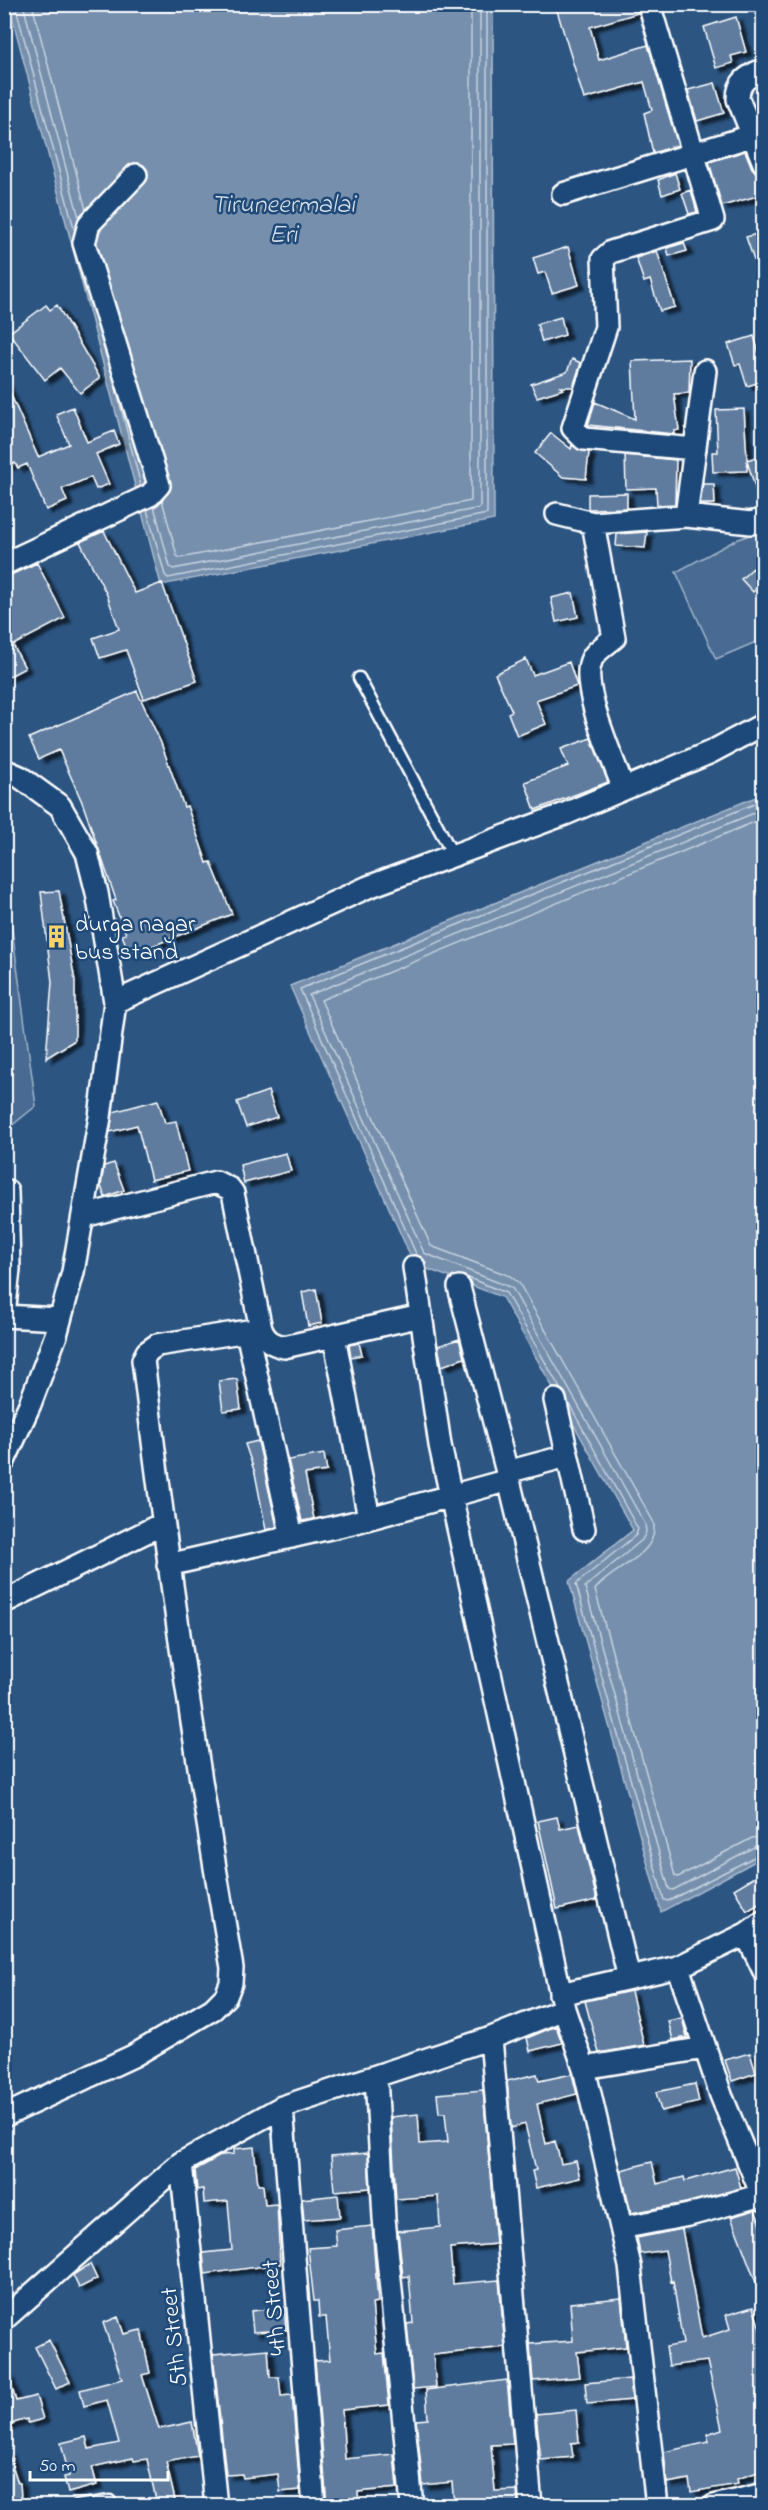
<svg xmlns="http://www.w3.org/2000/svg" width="768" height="2510" font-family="'Indie Flower',sans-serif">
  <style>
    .green { fill: #486b92; stroke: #a4b5c8; stroke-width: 1.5 }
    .water { fill: #748fad; stroke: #acbcce; stroke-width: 1.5 }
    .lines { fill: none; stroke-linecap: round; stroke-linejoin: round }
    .shore { stroke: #c7d2de; stroke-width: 1.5 }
    .building { fill: #5e7c9f; stroke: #fff; stroke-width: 1.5; filter: url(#shadow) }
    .service-casing { stroke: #fff; stroke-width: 15 }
    .minor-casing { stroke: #fff; stroke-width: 26 }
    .service { stroke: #1f4a7a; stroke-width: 10 }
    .minor { stroke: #1f4a7a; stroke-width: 21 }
    .labels { text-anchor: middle; stroke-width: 5; stroke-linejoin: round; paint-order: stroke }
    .poi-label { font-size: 24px; fill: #fff; stroke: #1f4a7a; text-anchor: start }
    .street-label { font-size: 24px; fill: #fff; stroke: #1f4a7a }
    .water-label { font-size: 26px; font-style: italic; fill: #d5dde6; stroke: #1f4a7a }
  </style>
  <defs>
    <filter id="shadow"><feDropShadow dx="6" dy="4" stdDeviation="1.5" flood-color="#0009"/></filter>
  </defs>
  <rect width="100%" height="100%" fill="#2c5582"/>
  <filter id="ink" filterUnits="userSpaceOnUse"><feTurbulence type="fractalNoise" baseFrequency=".0167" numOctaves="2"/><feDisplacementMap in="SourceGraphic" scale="12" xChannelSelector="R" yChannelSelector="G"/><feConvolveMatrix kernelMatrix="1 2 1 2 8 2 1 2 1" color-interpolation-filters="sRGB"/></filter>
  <g filter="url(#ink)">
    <path class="green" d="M763,530v109l-47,20 -40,-87 60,-32z
      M4,870l32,236 -31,25h-1z"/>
    <path class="water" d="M9,5h484l1,515 -333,65z
      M763,794v1063l-102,55 -92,-331 64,-51 -131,-233 -88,-33 -124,-278z"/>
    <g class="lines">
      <path class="shore" d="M15,4l60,228
        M23,4l56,214
        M32,4l54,206
        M111,369l30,117
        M162,500l15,56 3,2 291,-57v-497
        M154,506l16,61 3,2 307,-61v-504
        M147,510l18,65 3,3 319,-64v-510
        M764,809l-455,186 115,258 88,35 133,236 1,8 -4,8 -57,47 84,302 4,1 83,-44 8,-1
        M764,818l-443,182 110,246 79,30 9,7 134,238c9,34 -43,47 -58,69l80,286 3,1 74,-39 12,-2
        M417,1256l-117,-267 464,-189
        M464,1276l42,17 55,97
        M568,1402l70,127 -2,6 -60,49 88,316 4,1 96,-49"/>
    </g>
    <path class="building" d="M555,4h82l1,9 -48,14 9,33 49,-15 30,100 -25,8 -9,-40 8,-3 -8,-28 -60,17z
      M736,17l10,35 -15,4 2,7 -17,5 -12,-41z
      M715,83l9,30 -27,8 -9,-31z
      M745,151l7,17 7,6 5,20 -42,12 -13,-44z
      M675,173l5,16 -18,6 -4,-15z
      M691,190l6,22 -8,2 -7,-21z
      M764,232v49h-3l-15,-44z
      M684,243l3,8 -18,5 -2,-8z
      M568,247l11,38 -27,8 -7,-21 -7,2 -5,-16z
      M657,251l18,56 -15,4 -10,-31 -6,2 -8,-24z
      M46,305l4,5 7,-5 43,73 -20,15 -20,-25 -15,12 -36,-47z
      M561,317l4,18 -23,7 -5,-18z
      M754,336l6,21 4,24 -17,5 -7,-22 -5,1 -7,-21z
      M572,359l9,4 -8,24h-13l3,2 -26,8 -6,-13 36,-12z
      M690,359l-1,34 -15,1 5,36 -5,1v3l-86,-9 7,-23 40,17 -3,-58z
      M4,379l34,78 31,-13 -13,-30 17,-7 14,35 27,-11 5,13 -23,10 13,30 -13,5 -5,-12 -29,12 5,12 -21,9 -19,-46 -9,4 -3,-5 -11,4z
      M744,409l3,51 17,-5v47l-4,1 -13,-42v10l-34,1 -1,-20h6l-2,-42z
      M551,433l20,16 1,-4 17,7 -3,27 -23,-2 -28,-24z
      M625,455l51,5 -1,44 -18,1 -1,-17 -30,1z
      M703,484h11l1,20h-15z
      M627,493v15l-39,1v-15z
      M104,531l31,62 27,-10 35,98 -53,18 -18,-49 -26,8 -7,-20 26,-9 -12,-34 -27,-53z
      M647,532l-2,16 -29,-2 1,-12z
      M37,563l28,55 -52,27 12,23 -21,11v-101z
      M753,568l11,14 -11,10 -12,-13z
      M573,593l5,24 -22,5 -5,-24z
      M526,659l7,16 36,-13 8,24 -41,14 10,24 -29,12 -9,-23 4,-2 -17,-37z
      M137,691l24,52 23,64 3,-1 20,57 4,-1 21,52 -102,41 -8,-20 4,-1 -13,-33 3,-1 -17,-50 -17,-48 -23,-52 -20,9 -10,-21z
      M591,738l17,44 -73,28 -10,-28 43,-16 -7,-17z
      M59,891l16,90v59l-29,18 6,-76 -11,-90z
      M268,1091l9,26 -31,10 -9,-25z
      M158,1100l7,23 11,-2 12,50 -37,9 -14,-55 -27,7 3,-20z
      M286,1153l5,18 -47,12 -4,-18z
      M114,1163l10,27 -19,7 -4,-11 3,-20z
      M316,1289l6,34 -14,3 -6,-34z
      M459,1339l5,19 -22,8 -4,-20z
      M359,1343l3,12 -11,2 -2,-12z
      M237,1379l4,30 -18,2 -4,-30z
      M258,1441l19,86 -11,3 -11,-57 -10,-29z
      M324,1454l3,17 -22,3 9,45 -12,2 -14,-61z
      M557,1817l3,12 19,-4 18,75 -40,9 -19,-88z
      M759,1874l5,8v19l-17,10 -13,-22z
      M631,1991l13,54 -45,8 -14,-52z
      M682,2018l5,19 -14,3 -5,-19z
      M556,2026l6,17 -32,8 -3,-13z
      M750,2053l6,20 -24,8 -7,-21z
      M537,2074l2,7 33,-7 5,20 -40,10 9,40 9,-3 6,23 15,-3 4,17 -44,10 -4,-17 4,-1 -11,-46 -14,4 -4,-47z
      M695,2084l4,18 -38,9 -5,-19z
      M483,2090l13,154 -46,4 3,36 46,-4 6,67 -72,8 3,32 -23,2 -6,-65 6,-1 -4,-47 -6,1 -5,-46 42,-4 -2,-31 -42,3 -5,-82 27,-3 2,30 28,-2 -3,-29h-6l-2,-19z
      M254,2147l4,38h5l2,20 12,-1 3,60 -75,10 -2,-21 29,-3 -4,-49 -24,2 -1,-14 -6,1 -2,-20 27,-15 12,-1v-5z
      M368,2153l2,35 -36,3 -3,-35z
      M652,2162l5,22 27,-7 1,4 50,-14 6,21 -55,15 -55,10 -10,-43z
      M338,2195l2,22 -36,3 -2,-21z
      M755,2210l9,22 -2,66 -31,-81z
      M372,2226l6,76 -6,1 5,51 7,-1 5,52 -47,5 3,49 49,-5 3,34 -39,4 1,13h-32l-12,-144 15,-1 -4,-43h-7l-1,-16h-4l-6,-53 29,-2 -2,-16z
      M682,2229l20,109 28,-9 -4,-14 27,-8 11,34v129l-27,9 1,5 -47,8 -2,-13 -22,4 -3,-31 45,-10 -2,-8 15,-5 -8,-37 -7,-31 -38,5 -3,-19 17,-3 -10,-63 -2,1 -6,-32 -25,4 -3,-16z
      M90,2264l7,15 -18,9 -6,-13z
      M621,2298l5,49 -49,5 3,25 -47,4 -3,-37 43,-3 -3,-38z
      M284,2307l2,23 -33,2 -2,-21z
      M118,2317l6,17 17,-4 9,43 -8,2 17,54 33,-7 6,34 -32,6 9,38 -18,4 -10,-45 -13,2 -1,-3 -41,9 5,18 -29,8 -4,-16 5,-1 -8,-33 25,-6 3,12 30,-6 -12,-43 -23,6 -4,-16 42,-11 -19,-56z
      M49,2340l21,42 -14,7 -21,-42z
      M268,2349l2,28h9l2,19 11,-1 8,95 -20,2 -2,-18 -35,4 -1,-4 -16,1 -13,-121z
      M8,2375l8,26 20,-5 7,23 -15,4 -1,-4 -23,7v-50z
      M630,2379l2,21 -45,4 -2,-21z
      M507,2380l6,64 -22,1 4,46 22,-1 1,15h-64l-2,-23 -29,3 -7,-65 12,-1 -2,-29z
      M576,2410l3,32 -8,1 2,14 -32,3 -5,-46z
      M4,2452h4l10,31h2l1,17 -17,1z"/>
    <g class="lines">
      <defs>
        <path id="service" d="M359,678l94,177
          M77,2506l33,-5"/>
        <path id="minor" d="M649,4l64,216 -102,32 -8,7 3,68 -33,101 11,11 111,10
          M764,69c-16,7 -26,12 -26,30l26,64
          M563,194l188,-58
          M557,514l36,9 93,-7 65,7 13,-4
          M686,516l19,-145
          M593,523l21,115c-7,6 -20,14 -23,23 -11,27 22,98 32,126
          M4,564l146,-69 9,-10 -75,-242 5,-19 47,-49
          M4,770l16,7 40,29 27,47 10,40 18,109 -15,115 -27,155 -17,63 -26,69 -26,57
          M115,1002l253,-115 197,-73 146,-62 53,-28
          M84,1216l132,-34 14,7 3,4 28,136c5,12 11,15 23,18l137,-31
          M414,1267l26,178 11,51 113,513 20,59 46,198 27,240
          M459,1287l48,185 122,506
          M4,1315l5,-46 -2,-78
          M4,1316l55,3
          M247,1332l45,205
          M334,1336l35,182
          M555,1400l29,129
          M507,1472l60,-16
          M168,1565l184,-42 157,-43
          M4,1602l158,-78
          M746,1934l18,37
          M678,1967l43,128 43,105
          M560,1994l118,-27 68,-33 18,-13
          M491,2038l40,468
          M584,2068l121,-20
          M376,2076l8,142 28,288
          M282,2107l32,399
          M4,2116l129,-60 80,-47 13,-13 5,-13 1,-15c-35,-202 -65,-405 -89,-608l4,-8 10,-7 104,-16
          M181,2163l35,343
          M631,2226l58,-11 73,-20
          M4,2319l177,-156 101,-56 209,-69 73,-29
          M714,2506l50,-12"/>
      </defs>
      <use href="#service" class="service-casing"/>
      <use href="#minor" class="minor-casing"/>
      <use href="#service" class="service"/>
      <use href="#minor" class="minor"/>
    </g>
  </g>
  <defs>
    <symbol id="building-bare" viewBox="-9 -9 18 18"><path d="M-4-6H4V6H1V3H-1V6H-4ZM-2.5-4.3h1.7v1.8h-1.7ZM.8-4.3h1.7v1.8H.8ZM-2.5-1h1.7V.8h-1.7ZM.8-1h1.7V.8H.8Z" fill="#ffd166" stroke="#1f4a7a" stroke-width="2.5" paint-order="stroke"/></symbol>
  </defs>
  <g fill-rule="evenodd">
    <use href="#building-bare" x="40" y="920" width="33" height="33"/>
  </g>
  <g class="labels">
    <g class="poi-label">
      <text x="75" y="931">durga nagar<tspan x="75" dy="28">bus stand</tspan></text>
    </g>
    <g class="street-label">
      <text transform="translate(273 2308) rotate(-95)" y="8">4th Street</text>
      <text transform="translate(173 2337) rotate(-96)" y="8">5th Street</text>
    </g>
    <g class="water-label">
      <text x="283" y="212">Tiruneermalai<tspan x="283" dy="30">Eri</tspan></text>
    </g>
  </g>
  <rect width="768" height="2510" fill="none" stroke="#1f4a7a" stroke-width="24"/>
  <rect x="12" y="12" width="744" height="2486" fill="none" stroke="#fff" stroke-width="2" filter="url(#ink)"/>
  <path d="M30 2471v9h138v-9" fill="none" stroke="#ffffff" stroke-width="3"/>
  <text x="39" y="2471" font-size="18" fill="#ffffff" stroke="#1f4a7a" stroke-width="4.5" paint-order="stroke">50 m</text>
</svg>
